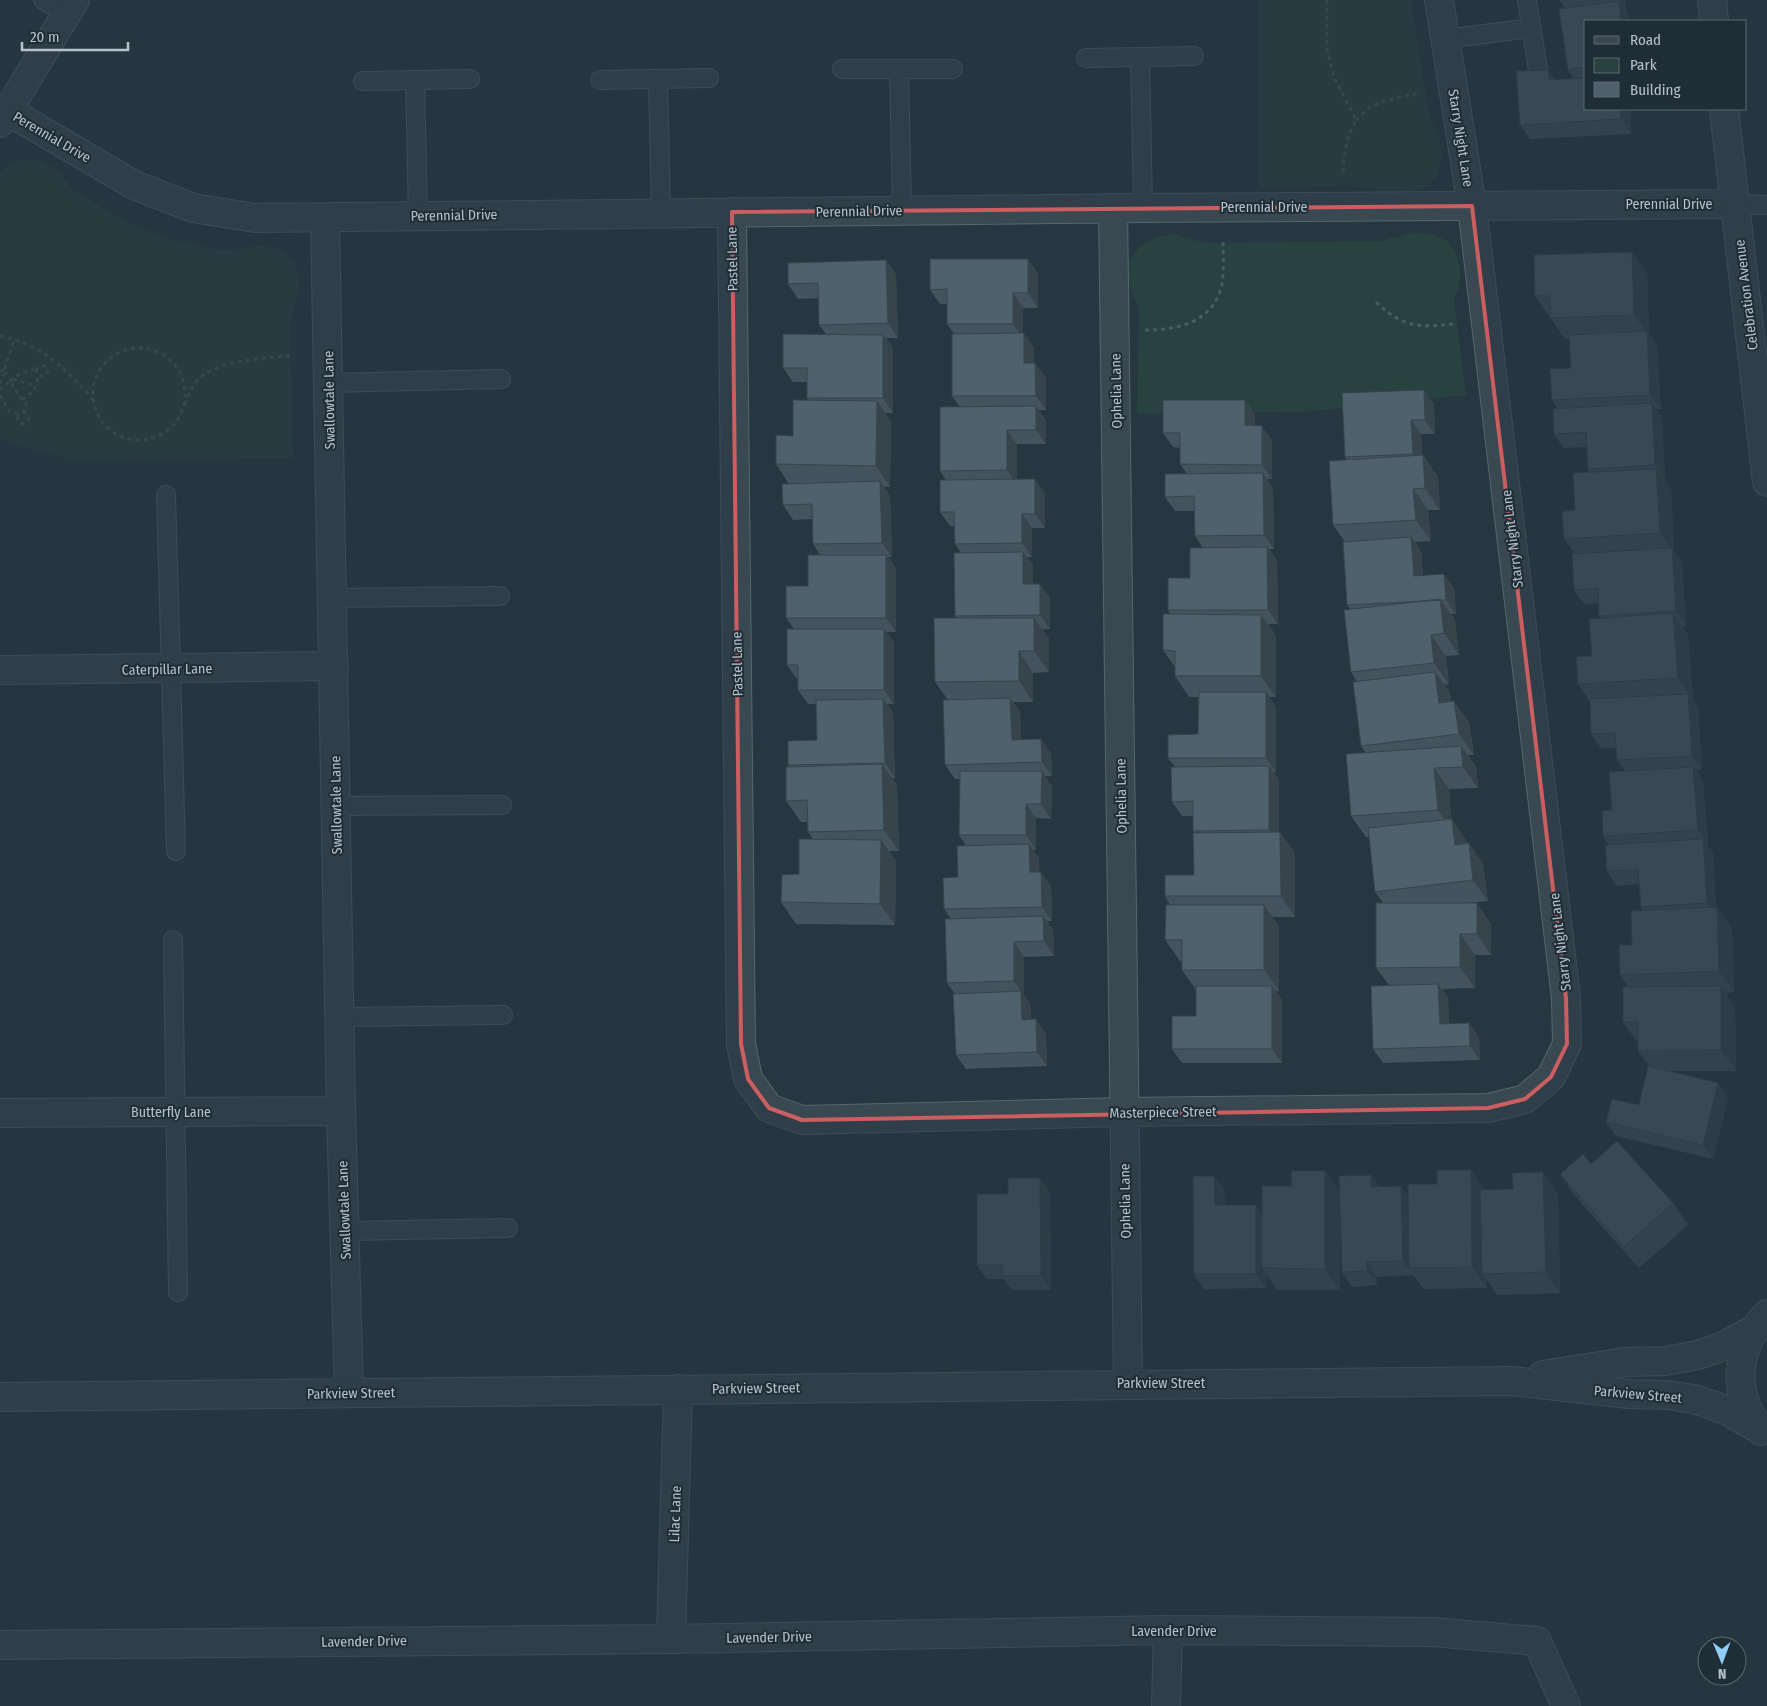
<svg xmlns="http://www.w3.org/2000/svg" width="1767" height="1706" font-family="'Fira Sans Condensed',sans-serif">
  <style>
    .green { fill: #284240 }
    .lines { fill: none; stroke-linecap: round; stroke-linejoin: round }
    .service-casing { stroke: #58666e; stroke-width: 20 }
    .minor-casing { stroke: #58666e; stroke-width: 30 }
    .tertiary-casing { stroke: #58666e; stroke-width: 30 }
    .path { stroke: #465e5c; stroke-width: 3; stroke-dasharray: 4 4; stroke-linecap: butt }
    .service { stroke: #3a4851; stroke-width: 18 }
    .minor { stroke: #3a4851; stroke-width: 28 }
    .tertiary { stroke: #3a4851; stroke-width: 28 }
    .wall { fill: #44535d }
    .shaded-wall { fill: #37444c }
    .building { fill: #4f616c; stroke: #37444c }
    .marked { fill: none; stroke: #cb5e61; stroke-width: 4; stroke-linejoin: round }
    .labels { text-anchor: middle; stroke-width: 4; stroke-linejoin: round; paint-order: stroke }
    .street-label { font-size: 14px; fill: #b7c3cb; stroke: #1f2d36 }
  </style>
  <rect width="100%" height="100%" fill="#263741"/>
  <path class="green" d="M1257,0h154l18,115 10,23 3,18 -4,19 -15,14 -23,5 -48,-8 -93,2z
    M23,159l18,2 15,8 17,21 40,24 27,14 30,11 54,12 35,-5 18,2 15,12 7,15v16l-9,31 3,136 -219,3 -74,-22v-266l7,-7z
    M1414,232c11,1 25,3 34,10 9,8 14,29 12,41 -1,5 -4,10 -6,15l12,97 -163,17 -166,2 2,-105 -7,-16 -5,-16 3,-16 9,-14 16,-9 17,-4 34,9 175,-2z"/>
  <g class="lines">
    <defs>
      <path id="service" d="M43,0l24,14
        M1527,0l13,83
        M1445,39l86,-11
        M1140,57l3,151
        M1086,58l108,-2
        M842,69h111
        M899,69l3,142
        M658,79l3,134
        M415,80l3,136
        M600,80l109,-2
        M363,81l107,-2
        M1735,204l32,1
        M328,383l173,-4
        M166,495l10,356
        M333,598l167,-2
        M336,806l166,-1
        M173,940l5,352
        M339,1017l164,-2
        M345,1231l163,-3"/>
      <path id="minor" d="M8,111l126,74 59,23 62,10 888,-10 592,-4
        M0,123l75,-123
        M1113,208l15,1176
        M732,212l9,832 7,35 21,29 33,12 322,-8 364,-4 37,-9 26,-22 16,-33 -1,-46 -94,-792 -33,-206
        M325,218l16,893 8,282
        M0,670l334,-4
        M0,1113l341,-2
        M671,1639l7,-250
        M0,1645l671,-6 497,-9 265,2 104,9 29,65
        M1166,1706l2,-76"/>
      <path id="tertiary" d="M1712,0l2,21
        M1724,109l43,373
        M1543,1375l82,-13 41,-1 32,-6 26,-9 29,-16
        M0,1397l1512,-16 117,13 38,1 27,4 32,11 31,18
        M1761,1431c-5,-5 -8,-11 -11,-17 -18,-33 -9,-74 17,-100"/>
    </defs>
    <use href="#service" class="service-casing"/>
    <use href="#minor" class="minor-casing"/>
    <use href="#tertiary" class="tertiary-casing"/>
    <path class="path" d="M1327,0v50l7,27 22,43c-11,20 -12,33 -13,56
      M1356,120l15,-14 23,-8 27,-5
      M1376,302c26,25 43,26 77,22
      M1145,330c34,0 69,-8 77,-46 2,-14 1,-29 1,-43
      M0,336c40,7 68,34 93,64
      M93 394a46 46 0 1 1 92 0a46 46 0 1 1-92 0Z
      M36.5 371a5.5 5.5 0 1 1 11 0a5.5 5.5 0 1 1-11 0Z
      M4,370l-3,1 2,4 3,-2 -2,-3 10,-30
      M13,379l23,7
      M10,381l11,-8 16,-4
      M0,384l3,-9
      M0,390l10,-9 12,19
      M0,395l10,17 12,1 4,-6v-4l-4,-3c10,-7 16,-13 16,-26
      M185,404c3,-7 6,-15 10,-21 17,-23 73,-26 99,-27
      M17.5 418a5.5 5.5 0 1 1 11 0a5.5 5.5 0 1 1-11 0Z"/>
    <use href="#service" class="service"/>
    <use href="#minor" class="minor"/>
    <use href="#tertiary" class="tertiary"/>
  </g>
  <path class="wall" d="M1559,0h67v10h-1l4,5v6h-43v88h44l1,25 -101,5 -10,-14 28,-55 7,10 19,-1 -6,-9 -3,-62z
    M886,260l10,15 2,63h-12l7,11v64h-8l6,9 -1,65h-6l6,8 2,62h-4l8,12v63h-10l8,11v61h-7l6,9 2,65h-3l5,7 2,66h-10l7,10 -1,64 -99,-1 -15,-22 18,-28 14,-35 -5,-7 -1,-10h-6l-15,-21 4,-34 -2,-2 29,-25 -1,-36h-8l-10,-14v-11h-1l-10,-14 7,-36 -8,-11 22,-32 12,-31 -7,-11 -1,-25 -19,1 -10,-15 6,-21 -13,-20 17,-28 16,-36 -2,-2v-16h-14l-10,-14 43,-34 -7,-9v-27l-21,1 -10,-15z
    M1038,273v35h-15v25l11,15v15l12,15v32h-8l8,11v23h-29v35l28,14v35h-13v29h-5l6,9v18h7l10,14v31h-8l7,10v33l-16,1v29h-20l7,10 1,28 20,-1 10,15 1,22h-7l7,10 -1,33 -15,-1v32h-3l6,8v14l12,14 1,35h-5l6,9 1,26 -30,1v38l7,10v15l15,14 1,32 -81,3 -10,-14 -1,-61 -8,-11 4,-64 -7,-10 14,-32 8,-31 -7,-11 1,-56h-5l-10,-14 3,-65 -13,-18 21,-64 -1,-2 6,-63 -6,-9 -1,-18h-4l-10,-14 6,-32 -6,-9 20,-64 -8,-11 2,-62 -7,-10v-20h-7l-10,-14z
    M1647,273l2,61 8,11 4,64h-5l6,9 3,62h-1l7,10 3,62 8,11 4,63h-4l6,9 5,64h-1l6,9 4,62h-6l7,11 5,63h-2l7,9 3,54 16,21 2,64 -9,1 10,15 1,63h-66l48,12 10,14 -15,62 -97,-23 -10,-14 33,-17 10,-39 -11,-15v-8l-15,-21 5,-35 -8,-12 12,-30 11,-34 -2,-4 -2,-23 -22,2 -10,-15 2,-26 -6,-9 22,-65 -8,-11 -1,-12h-15l-10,-14 -1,-32 -12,-18 14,-28 9,-38 -2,-2v-13l-15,1 -10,-14 1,-36 -11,-15 26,-66 -2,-4 -1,-22 -23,1 -10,-14 4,-25 -6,-9 19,-32 -1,-29h-5l-30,-43z
    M1424,390l10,14 1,30h-14l1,21h1l15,22 2,33h-12l3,31 -16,1 6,9 2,24 31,13 2,26h-5l4,6 4,35 -13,1 3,28 -5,1 6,8 1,9 18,20 5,33h-6l8,12 2,21 -29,1 2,30 15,21 1,3h2l14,21 5,37 -20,2 23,21v31h-16v33l-33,1 6,9 1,26 20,-1 10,14 1,23 -97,3 -10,-14 16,-64 -13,-17 7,-65 -8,-11 -6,-55h-3l-15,-21 15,-63 -5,-7 -4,-64 -6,-10 -1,-63 -3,-4 -2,-63 -12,-17 14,-65 -2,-3z
    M1245,400l10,15v10l17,15v39h-5l6,9 1,61h-5l8,12 1,63h-10l8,12v61h-7l7,10v65h-3l6,8v52l16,21v64h-23l7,9v65h-3l6,9v63h-100l-10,-14 24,-33v-26l-14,-20v-9h-2l-15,-21 5,-35 -5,-9 29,-21v-42l-1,-2v-15h-11l-10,-14 3,-35 -7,-9 30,-24 1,-37h-10l-14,-21v-9l-12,-17 7,-36 -2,-4 22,-32 13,-30 -8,-12 -1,-25h-19l-10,-14 22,-23 -7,-10v-16l-7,-1 -10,-14z
    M1591,1164l82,39 15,22 -49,43 -65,-73 -14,-21z
    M1471,1170l14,20 73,3 2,100 -63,2 -10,-15v8l-63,1 -11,-14 -36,2v8l-25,2 -10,-15 29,-97 8,12 29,9z
    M1325,1171l15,21v98h-63l-11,-16v14l-62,1 -10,-15 20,-98 10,14 1,15 37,8 30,-27z
    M1040,1178l10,15 1,97h-39l-8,-11h-17l-10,-14 31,-71z"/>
  <path class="shaded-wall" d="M1620,0h6v10z
    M1619,1l10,14v6h-8z
    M1548,70l10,14 -9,-4z
    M1620,109h10l1,25 -10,-15z
    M1632,252l15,21 2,61 8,11 4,64 -11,-14 -3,-61 -13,-19z
    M1028,259l10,14v35l-10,-15z
    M886,260l10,15 2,63 -10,-15z
    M1013,293l10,15v30l-10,-14z
    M1024,333l10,15v29l-10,-14z
    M883,335l10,14v64l-10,-15z
    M1035,363l11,15v32l-10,-14z
    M1424,390l10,14 1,30 -10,-14z
    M1245,400l10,15v25l-10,-15z
    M877,401l14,21 -1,65 -14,-21z
    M1652,403l10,15 3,62 -10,-15z
    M1036,406l10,15v23l-10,-14z
    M1411,420l10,14 2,35 -10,-15z
    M1262,426l10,14v39l-10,-14z
    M1007,430l10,14v40l-10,-14z
    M1423,455l15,22 2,33 -15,-22z
    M1656,469l15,21 3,62 8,11 4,63 -10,-15 -4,-60 -12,-18z
    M1263,473l10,15 1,61 -10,-14z
    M1035,479l10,14v35l-10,-14z
    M880,481l10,14 2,62 -10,-14z
    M1413,489l15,21 3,31 -15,-21z
    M1022,514l10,14v29l-10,-14z
    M1411,537l10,14 3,39 -10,-14z
    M1267,547l10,14 1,63 -10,-14z
    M1023,552l10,14v32l-10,-14z
    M886,555l10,14v63l-10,-14z
    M1444,574l10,14 2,26 -10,-14z
    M1040,584l10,14v31l-10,-14z
    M1440,599l15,21 4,35 -15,-22z
    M1673,613l15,22 5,64 -15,-21z
    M1261,615l15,21v61l-15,-21z
    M1034,618l15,21v33l-15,-21z
    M884,629l10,14v61l-10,-14z
    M1431,635l15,21 3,28 -15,-21z
    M1019,651l14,22v29l-14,-21z
    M1435,672l15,21 4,31 -15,-21z
    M1266,692l10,15v65l-10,-14z
    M1688,694l10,14 4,62 -10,-14z
    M1010,698l10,14 2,42 -10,-14z
    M883,699l10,14 2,65 -10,-15z
    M1454,701l15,21 5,33 -15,-21z
    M1041,739l10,15 1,22 -10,-14z
    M1461,746l15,21 2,21 -15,-21z
    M882,764l15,21 2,66 -15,-21z
    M1269,766l10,14v64l-10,-14z
    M1693,767l10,14 5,63 -10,-14z
    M1434,768l15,21 3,42 -14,-21z
    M1042,771l10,15 -1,33 -10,-15z
    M1026,804l10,14v32l-10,-15z
    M1452,819l14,21 4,26 -15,-21z
    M1280,832l15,21v64l-14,-21z
    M1703,839l10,14 4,65 -10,-15z
    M881,840l15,21 -1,64 -15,-21z
    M1469,843l14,21 5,37 -15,-21z
    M1029,844l10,14 1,28 -10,-14z
    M1041,872l10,14 1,35 -10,-14z
    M1477,903l14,21v31l-14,-21z
    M1264,905l15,21v65l-15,-21z
    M1717,907l15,21 2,64 -15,-21z
    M1043,916l10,14 1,26 -10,-15z
    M1460,934l15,21v33l-15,-21z
    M1014,942l10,15v38l-10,-14z
    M1438,984l10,14 2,41 -10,-15z
    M1272,986l10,14v63l-10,-14z
    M1721,986l14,22 1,63 -15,-21z
    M1021,991l10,14 1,30 -10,-15z
    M1036,1019l10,15 1,32 -10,-14z
    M1469,1023l10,14 1,23 -10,-14z
    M1718,1083l10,14 -15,62 -10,-14z
    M1471,1170l15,21 -4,83 5,6v8l-15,-21z
    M1325,1171l15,21v98l-15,-21z
    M1543,1172l15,21 2,100 -14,-21z
    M1371,1175l10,15 -10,-3z
    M1214,1176l10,14 1,30 -10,-15z
    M1040,1178l10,15 1,97 -10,-14z
    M1401,1186l10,14 -2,68 4,7 -10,-14z
    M1256,1205l10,14 -4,49 4,6v14l-10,-14z
    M1367,1262l10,15v8l-10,-14z"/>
  <path class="building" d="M1619,1l2,20h-35v46l-18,3 -9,-61z
    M1548,70l1,10 37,-2v31h34l1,10 -101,6 -4,-54z
    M1632,252l2,63 -83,3 -1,-22h-15l-1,-41z
    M930,259h98v34h-15v31h-66v-35l-17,1z
    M886,260l2,63 -69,2 -1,-42 -30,1v-21z
    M1647,331l3,64 -98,5 -2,-31 21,-1 -2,-33z
    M1024,333v30h11l1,33h-84v-62z
    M783,334l100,1v63h-76v-30h-24z
    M1424,390l1,30h-14l2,34 -68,3 -3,-64z
    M793,400l84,1 -1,65 -100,-2v-29l17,1z
    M1163,400h82v25l17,1v39l-82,-1v-31h-17z
    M1652,403l3,62 -67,4 -2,-37 -32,2 -1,-25z
    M1036,406v24h-29v40l-67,1v-64z
    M1423,455l2,33 -12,1 3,31 -83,5 -4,-64z
    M1656,469l4,64 -96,6 -2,-28 13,-1 -2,-37z
    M1263,473l1,62 -69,1 -1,-40 -29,1v-23z
    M1035,479v35h-13v29l-67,1 -1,-32h-14v-32z
    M880,481l2,62 -69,1 -1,-40 -29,1 -1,-21z
    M1411,537l3,39 30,-2 2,26 -99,5 -4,-63z
    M1267,547l1,63h-100v-32h22v-30z
    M1672,548l4,63 -77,5 -1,-28 -24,2 -2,-36z
    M1023,552v32h17v31l-85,1 -1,-63z
    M808,555h78v63h-100v-32h22z
    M1440,599l4,34 -13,2 3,28 -83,9 -7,-62z
    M1673,613l5,65 -100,6 -2,-27 16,-1 -3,-37z
    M1163,614l98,1v61h-86v-25l-12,-1z
    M934,618h100v33h-15v30l-84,1z
    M787,629h97v61h-86v-25h-11z
    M1435,672l4,31 15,-2 5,33 -98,12 -8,-64z
    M1199,692h67v66h-98v-23l30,-1z
    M1688,694l4,62 -75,4 -2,-27 -24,1 -1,-35z
    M1010,698l2,42 29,-1 1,23 -97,3 -2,-65z
    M883,699l2,64 -97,2v-24l29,-1 -1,-40z
    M1461,746l2,21 -29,1 4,42 -87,6 -5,-62z
    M882,764l2,66 -76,2 -1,-32 -21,1v-34z
    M1269,766v64l-76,1v-30l-21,1 -1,-35z
    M1693,767l5,63 -95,6 -1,-25 10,-1 -3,-38z
    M960,771h82l-1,33h-15v31h-67z
    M1452,819l3,26 14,-2 4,37 -98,12 -7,-64z
    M1280,832l1,64h-116v-21h29l-1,-42z
    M799,839l82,1 -1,64 -99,-2 1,-27 17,-1z
    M1703,839l4,64 -66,4 -3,-37 -31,1 -2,-26z
    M1029,844l1,28h11l1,35 -98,2 -1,-31 15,-1 -1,-31z
    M1376,903h101v31h-17v33l-84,1z
    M1166,905h98v65h-82v-30h-17z
    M1717,907l2,64 -99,4 -1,-30h13l-1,-34z
    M1043,916l1,25 -30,1v39l-67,2 -2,-64z
    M1438,984l2,40 29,-1 1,23 -97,3 -2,-63z
    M1196,986h76v63h-100v-33h24z
    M1721,986v64l-83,1v-29h-15v-35z
    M1021,991l1,29 14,-1 1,33 -81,3 -3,-61z
    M1648,1066l70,17 -15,62 -97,-23 6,-23 27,6z
    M1617,1141l56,62 -49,44 -64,-73 23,-20 8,10z
    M1437,1170h34l1,97 -63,1 -1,-84h29z
    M1291,1171h34v98l-63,-1v-82h30z
    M1543,1172l3,100 -64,2 -2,-84 33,-1 -1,-16z
    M1371,1175v12l30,-1 2,75 -36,1v9l-25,1 -3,-96z
    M1193,1176h21l1,29h41v69h-62z
    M1008,1178h32l1,98h-39v-11h-25v-71h31z"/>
  <path d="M0 0H1767V1706H0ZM1472,206l94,792 1,46 -16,33 -26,22 -37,9 -686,12 -33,-12 -21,-29 -7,-35 -9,-832z" fill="#263741" fill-opacity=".55" fill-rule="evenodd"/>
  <path class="marked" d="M1472,206l94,792 1,46 -16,33 -26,22 -37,9 -686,12 -33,-12 -21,-29 -7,-35 -9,-832z"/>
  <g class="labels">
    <g class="street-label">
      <text transform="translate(52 137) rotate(30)" y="5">Perennial Drive</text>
      <text transform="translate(1461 138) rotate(81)" y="5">Starry Night Lane</text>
      <text x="1669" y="209">Perennial Drive</text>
      <text x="1264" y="212">Perennial Drive</text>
      <text transform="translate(859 211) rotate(-1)" y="5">Perennial Drive</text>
      <text transform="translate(454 215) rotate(-1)" y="5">Perennial Drive</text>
      <text transform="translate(732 259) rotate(-91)" y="5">Pastel Lane</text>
      <text transform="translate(1746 295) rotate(-97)" y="5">Celebration Avenue</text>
      <text transform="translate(1116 391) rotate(-91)" y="5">Ophelia Lane</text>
      <text transform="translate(329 400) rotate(-91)" y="5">Swallowtale Lane</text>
      <text transform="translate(1512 539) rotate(-97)" y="5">Starry Night Lane</text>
      <text transform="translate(737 664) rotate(-91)" y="5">Pastel Lane</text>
      <text transform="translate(167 669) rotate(-1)" y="5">Caterpillar Lane</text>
      <text transform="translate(1121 796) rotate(-91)" y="5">Ophelia Lane</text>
      <text transform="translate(336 805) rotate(-91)" y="5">Swallowtale Lane</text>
      <text transform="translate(1560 942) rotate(-97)" y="5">Starry Night Lane</text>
      <text x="171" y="1117">Butterfly Lane</text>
      <text transform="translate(1163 1112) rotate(-1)" y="5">Masterpiece Street</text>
      <text transform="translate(1125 1201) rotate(-91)" y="5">Ophelia Lane</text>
      <text transform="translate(344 1210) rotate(-92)" y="5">Swallowtale Lane</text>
      <text x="1161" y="1388">Parkview Street</text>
      <text transform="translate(756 1388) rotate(-1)" y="5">Parkview Street</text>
      <text transform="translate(351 1393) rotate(-1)" y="5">Parkview Street</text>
      <text transform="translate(1638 1394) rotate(5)" y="5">Parkview Street</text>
      <text transform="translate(675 1514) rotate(-88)" y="5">Lilac Lane</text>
      <text x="1174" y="1636">Lavender Drive</text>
      <text transform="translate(769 1637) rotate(-1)" y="5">Lavender Drive</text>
      <text transform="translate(364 1641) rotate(-1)" y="5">Lavender Drive</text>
    </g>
  </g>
  <rect x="1584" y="20" width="162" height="90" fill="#1f2d36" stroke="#5c6972"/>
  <rect x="1594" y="36" width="25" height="8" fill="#3a4851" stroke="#5c6972"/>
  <text x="1630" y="45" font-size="15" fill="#b7c3cb">Road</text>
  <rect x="1594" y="58" width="25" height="15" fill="#284240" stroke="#5c6972"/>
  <text x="1630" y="70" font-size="15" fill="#b7c3cb">Park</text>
  <rect x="1594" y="82" width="25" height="15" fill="#4f616c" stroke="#5c6972"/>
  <text x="1630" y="95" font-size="15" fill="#b7c3cb">Building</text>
  <g transform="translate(1722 1661) rotate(179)"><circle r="24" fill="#1f2d36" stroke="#5c6972"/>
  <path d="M0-4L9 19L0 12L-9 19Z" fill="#8fcdf9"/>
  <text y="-8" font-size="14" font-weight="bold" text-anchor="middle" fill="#b7c3cb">N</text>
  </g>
  <path d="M22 42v8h106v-8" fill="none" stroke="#b7c3cb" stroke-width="2.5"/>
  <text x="30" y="42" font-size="15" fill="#b7c3cb" stroke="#1f2d36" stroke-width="4" paint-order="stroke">20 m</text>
</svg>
